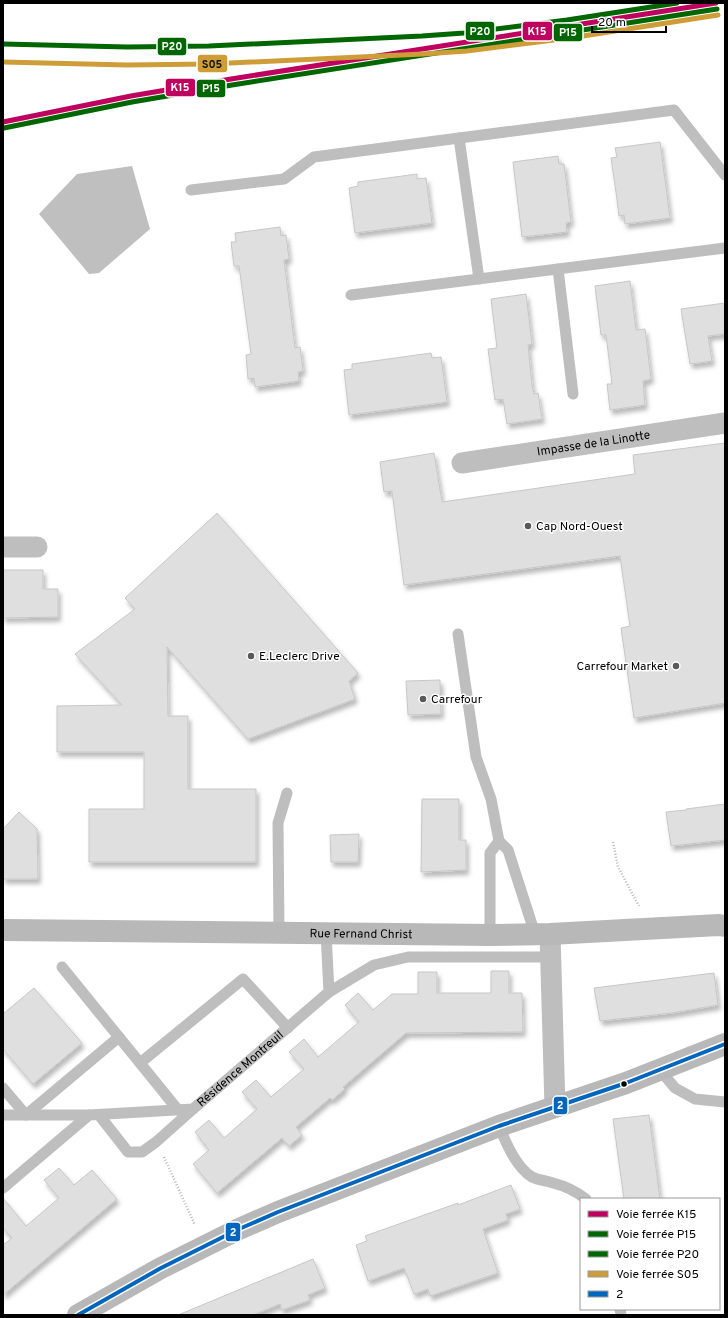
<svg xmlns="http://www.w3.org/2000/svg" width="728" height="1318" font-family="Overpass,sans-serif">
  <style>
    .water { fill: #bfbfbf }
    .building { fill: #dfdfdf; stroke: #c7c7c7; filter: url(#shadow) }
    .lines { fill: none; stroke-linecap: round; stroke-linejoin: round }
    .path { stroke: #b9b9b9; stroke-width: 2.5; stroke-dasharray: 1 2; stroke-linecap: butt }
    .lane { stroke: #bebebe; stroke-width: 11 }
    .street { stroke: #bebebe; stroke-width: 21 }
    .secondary { stroke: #b8b8b8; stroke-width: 22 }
    .bus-1-casing { stroke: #fff; stroke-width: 7 }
    .bus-1 { stroke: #0065bd; stroke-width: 4 }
    .rail-1-casing { stroke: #fff; stroke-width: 8 }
    .rail-2-casing { stroke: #fff; stroke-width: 8 }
    .rail-3-casing { stroke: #fff; stroke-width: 8 }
    .rail-4-casing { stroke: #fff; stroke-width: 8 }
    .rail-1 { stroke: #bf005f; stroke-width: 5 }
    .rail-2 { stroke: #060; stroke-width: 5 }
    .rail-3 { stroke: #060; stroke-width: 5 }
    .rail-4 { stroke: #cf9d38; stroke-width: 5 }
    .poi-dot { fill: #595959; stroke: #fff; stroke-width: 1.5 }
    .bus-dot { fill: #000; stroke: #fff; stroke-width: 1.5 }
    .labels { text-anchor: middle; stroke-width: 3; stroke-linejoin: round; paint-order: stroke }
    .street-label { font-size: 12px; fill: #000; stroke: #fff }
    .poi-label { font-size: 12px; fill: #000; stroke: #fff; text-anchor: start }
    .line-badge { stroke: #fff; stroke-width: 1.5 }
    .badge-label { font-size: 11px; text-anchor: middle; font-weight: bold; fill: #fff }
    .pale-badge-label { font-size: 11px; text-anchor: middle; font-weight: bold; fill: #111 }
  </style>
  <defs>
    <filter id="shadow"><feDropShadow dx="2.5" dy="4.5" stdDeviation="2" flood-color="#0004"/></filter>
  </defs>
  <rect width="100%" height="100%" fill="#fff"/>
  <path class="water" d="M132,166l18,63 -51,44 -10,1 -50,-60 38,-40z"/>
  <path class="building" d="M660,142l10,76 -45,6 -1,-9 -5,1 -3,-24 -5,-34 6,-1 -2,-9z
    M558,156l1,8h5l7,58 -5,1 1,9 -45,5 -9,-75z
    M417,174v5l9,-1 6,45 -77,10 -6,-45 9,-2v-4z
    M280,227l1,9 5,-1 3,24 -5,1 11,88 5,-1 3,24 -5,1 1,9 -44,6 -1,-9 -6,1 -2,-24 5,-1 -12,-88h-5l-3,-24h5l-1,-9z
    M630,281l6,49 9,-1 6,50 -8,2 2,24 -35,5 -3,-26h5l-1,-9 -5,-40h-5l-6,-49z
    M526,294l6,50 -4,1 4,40 2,9 4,-1 4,26 -35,5 -4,-25 -8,1 -7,-51 9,-1 -6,-49z
    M725,303v31l-17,2 4,25 -22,3 -9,-55z
    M431,353l1,5 9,-1 6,45 -98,13 -5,-45 8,-1v-5z
    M725,443v260l-91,15 -13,-90 9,-2 -10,-70 -216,29 -12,-94 -8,1 -4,-30 54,-9 8,49 193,-28 -2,-19z
    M217,513l141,160 -9,8 6,18 -107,40 -81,-92 1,69h20v73h68v73h-167v-53h55v-57h-87v-46l65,-1 -47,-51 60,-45 -10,-11z
    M3,570h40v19h15v28l-55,1z
    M440,680l1,34 -33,1 -2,-34z
    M422,799h37v41h7v30l-45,2z
    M725,804v36l-54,6 -5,-34 20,-2v-1z
    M19,812l18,17 1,50h-35v-50z
    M359,834l-1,28h-27l-1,-27z
    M491,971h18v22h13l1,39 -117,1 -63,54 2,2 -13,11 -2,-2 -34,29 6,8 -13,11 -7,-8 -65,55 -24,-29 16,-14 -14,-18 14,-12 15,18 33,-29 -15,-17 14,-12 15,17 33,-28 -15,-17 15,-13 14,18 41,-35 -14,-17 13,-12 15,17 19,-16h26v-22h19v21h54z
    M714,973l4,32 -46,8 -72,8 -6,-33z
    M34,988l48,55 -49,41 -30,-35v-35z
    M649,1115l11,84h-36l-11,-80z
    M59,1168l15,17 18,-15 25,29 -114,96v-50l9,-7 -9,-10v-30l23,28 33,-28 -15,-18z
    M511,1185l9,24 -14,5 2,6 -25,9 15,44 -68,23 -2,-7 -14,5 -10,-26 -36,13 -12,-36 11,-4 -2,-5 93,-33v2z
    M313,1259l12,29 -17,7 2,5 -28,10 -2,-6 -27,11h-75z"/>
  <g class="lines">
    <path class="path" d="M613,842l5,25 21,39
      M164,1157l31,68"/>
    <g class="lane">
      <path d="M459,138l20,141"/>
      <path d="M191,190l93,-11 30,-22 360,-47 51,65"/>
      <path d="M558,269l15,125"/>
      <path d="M351,295l374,-47"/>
      <path d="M458,634l18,123 15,42 8,42"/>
      <path d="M279,932l-1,-109 9,-30"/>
      <path d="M490,935v-82l9,-12 9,9 27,84"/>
      <path d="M62,967l78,96"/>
      <path d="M329,992l45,-27 34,-8h143"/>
      <path d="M660,1070l15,18 20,11 30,3"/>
      <path d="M3,1088l23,27 93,-78"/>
      <path d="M178,1110l-38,-47 103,-84 45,49"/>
      <path d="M3,1115h86"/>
      <path d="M99,1115l29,37h14l14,-10 37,-33"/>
      <path d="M499,1126c7,17 17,41 33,51 6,3 15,4 21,6 12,3 24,9 33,16"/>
      <path id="s1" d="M3,1188l86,-73 104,-6 136,-117 -3,-59"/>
      <path d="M620,1309l1,6"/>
    </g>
    <g class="street">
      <path id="s2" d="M462,463l263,-40"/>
      <path d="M3,547h34"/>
      <path d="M550,934l5,173"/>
    </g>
    <g class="secondary">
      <path id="s3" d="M3,930l487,5 60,-1 169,-9 6,1"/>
      <path d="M78,1315l83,-47 78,-39 39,-17 221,-86 127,-43 99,-39"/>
    </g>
    <defs>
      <path id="bus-1" d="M78,1315l83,-47 78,-39 39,-17 221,-86 127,-43 99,-39"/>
    </defs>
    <use href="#bus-1" class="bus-1-casing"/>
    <use href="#bus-1" class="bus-1"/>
    <defs>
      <path id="rail-1" d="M3,122l128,-26 100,-17 485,-76"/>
      <path id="rail-2" d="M4,128l128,-26 100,-17 485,-76"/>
      <path id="rail-3" d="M3,44l124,3 82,-1 213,-10 42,-3 103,-13 110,-17"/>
      <path id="rail-4" d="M3,62l124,3 82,-1 214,-10 44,-3 103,-13 148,-23"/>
    </defs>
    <use href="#rail-1" class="rail-1-casing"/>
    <use href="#rail-2" class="rail-2-casing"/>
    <use href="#rail-3" class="rail-3-casing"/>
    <use href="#rail-4" class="rail-4-casing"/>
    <use href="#rail-1" class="rail-1"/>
    <use href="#rail-2" class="rail-2"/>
    <use href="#rail-3" class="rail-3"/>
    <use href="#rail-4" class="rail-4"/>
  </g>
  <g class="poi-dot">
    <circle cx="528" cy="526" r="4"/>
    <circle cx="251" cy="656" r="4"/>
    <circle cx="676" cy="666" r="4"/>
    <circle cx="423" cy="699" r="4"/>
  </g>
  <circle class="bus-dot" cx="624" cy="1084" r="3.5"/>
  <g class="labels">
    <g class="street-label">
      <text dy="4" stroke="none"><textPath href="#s2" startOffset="133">Impasse de la Linotte</textPath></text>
      <text dy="4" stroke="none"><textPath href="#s3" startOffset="358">Rue Fernand Christ</textPath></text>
      <text dy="4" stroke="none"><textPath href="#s1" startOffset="279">Résidence Montreuil</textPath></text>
    </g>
    <g class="poi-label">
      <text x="536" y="530">Cap Nord-Ouest</text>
      <text x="259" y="660">E.Leclerc Drive</text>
      <text x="668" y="670" text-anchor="end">Carrefour Market</text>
      <text x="431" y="703">Carrefour</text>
    </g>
  </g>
  <g class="line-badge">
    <rect x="522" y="21" width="31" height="20" rx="4" fill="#bf005f"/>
    <rect x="465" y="21" width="30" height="20" rx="4" fill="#060"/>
    <rect x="553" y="23" width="30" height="19" rx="4" fill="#060"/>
    <rect x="157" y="37" width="30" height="19" rx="4" fill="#060"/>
    <rect x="197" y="54" width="31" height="19" rx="4" fill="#cf9d38"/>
    <rect x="165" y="78" width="31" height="19" rx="4" fill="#bf005f"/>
    <rect x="196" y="79" width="30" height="19" rx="4" fill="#060"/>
    <rect x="553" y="1096" width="15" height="19" rx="4" fill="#0065bd"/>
    <rect x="225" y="1222" width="16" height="20" rx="4" fill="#0065bd"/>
  </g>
  <g class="badge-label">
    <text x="537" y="35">K15</text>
    <text x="480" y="35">P20</text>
    <text x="568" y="36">P15</text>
    <text x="172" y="50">P20</text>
    <text x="180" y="91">K15</text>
    <text x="211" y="92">P15</text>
    <text x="560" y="1109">2</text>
    <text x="233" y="1236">2</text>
  </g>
  <g class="pale-badge-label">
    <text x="212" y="68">S05</text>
  </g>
  <rect width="728" height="1318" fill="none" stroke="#000000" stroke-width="8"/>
  <rect x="580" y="1198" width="140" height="112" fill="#ffffff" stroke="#999999"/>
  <rect x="588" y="1211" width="20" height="6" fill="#bf005f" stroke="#999999"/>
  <text x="616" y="1218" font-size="12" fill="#000000">Voie ferrée K15</text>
  <rect x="588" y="1231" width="20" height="6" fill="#006600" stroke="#999999"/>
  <text x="616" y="1238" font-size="12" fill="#000000">Voie ferrée P15</text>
  <rect x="588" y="1251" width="20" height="6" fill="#006600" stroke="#999999"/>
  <text x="616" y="1258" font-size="12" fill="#000000">Voie ferrée P20</text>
  <rect x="588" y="1271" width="20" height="6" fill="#cf9d38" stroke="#999999"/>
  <text x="616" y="1278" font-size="12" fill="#000000">Voie ferrée S05</text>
  <rect x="588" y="1291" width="20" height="6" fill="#0065bd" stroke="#999999"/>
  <text x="616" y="1298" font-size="12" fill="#000000">2</text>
  <path d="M592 26v6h74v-6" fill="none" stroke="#000000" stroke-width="2"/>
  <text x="598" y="26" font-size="12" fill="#000000" stroke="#ffffff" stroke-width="3" paint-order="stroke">20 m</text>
</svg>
